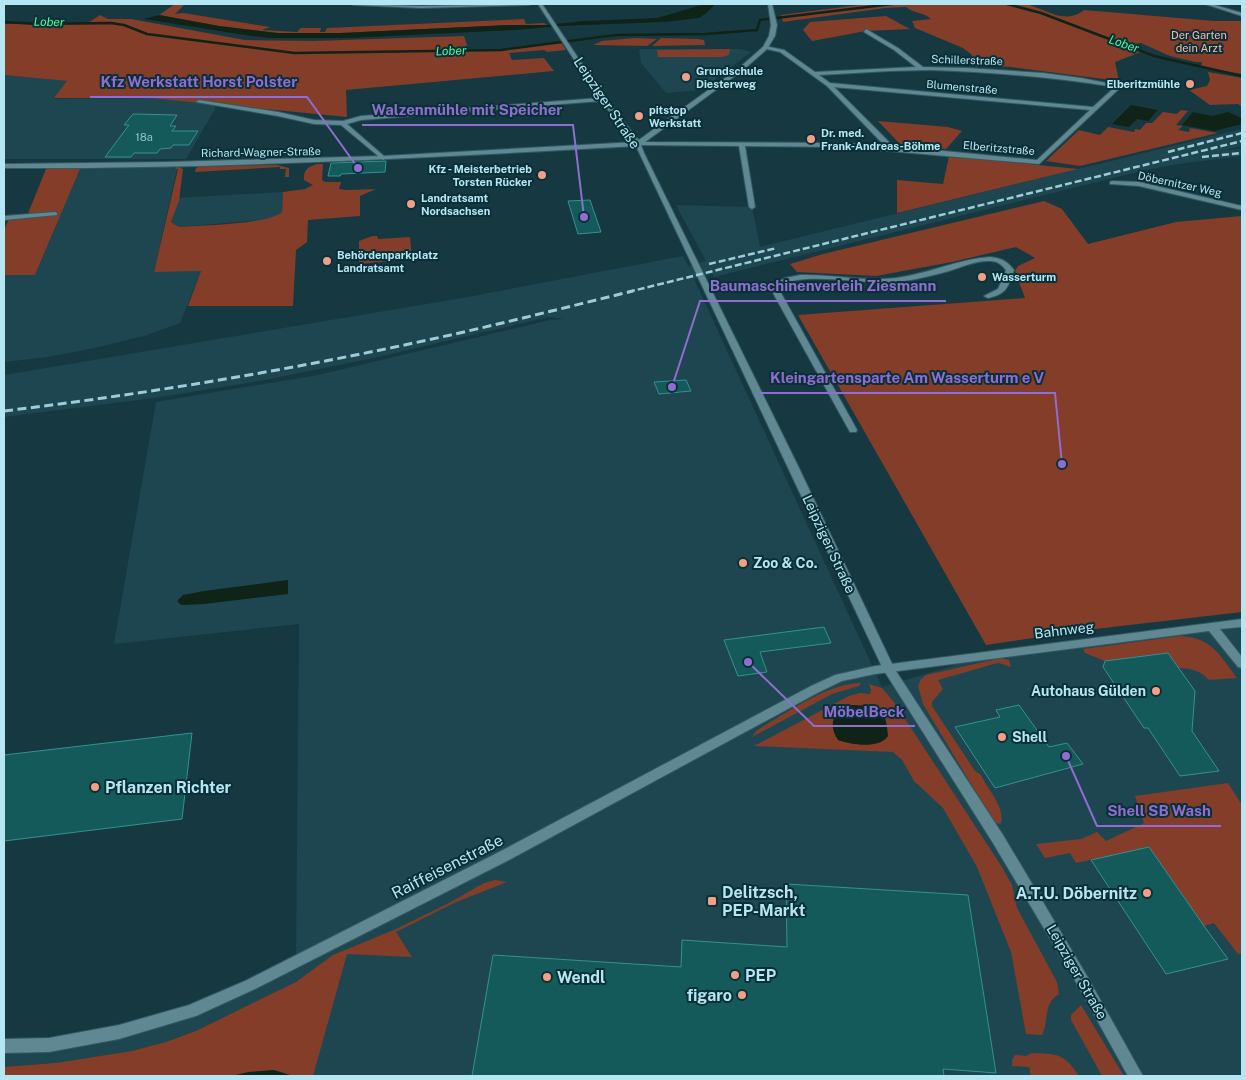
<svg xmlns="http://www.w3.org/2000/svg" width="1246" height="1080" font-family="'Public Sans',sans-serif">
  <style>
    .built { fill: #1e4650 }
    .green { fill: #833d29 }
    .water { fill: #102317 }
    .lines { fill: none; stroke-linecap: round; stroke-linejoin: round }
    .stream { stroke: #102317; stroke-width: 2.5 }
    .building { fill: #145a5b; stroke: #359192 }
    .minor-casing { stroke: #335861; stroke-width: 2 }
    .tertiary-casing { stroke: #335861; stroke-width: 2 }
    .minor { fill: #5f8893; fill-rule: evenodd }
    .tertiary { fill: #5f8893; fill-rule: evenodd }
    .rail-far1 { stroke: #9dccd8; stroke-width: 2.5; stroke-dasharray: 7 3; stroke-linecap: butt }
    .rail { stroke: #9dccd8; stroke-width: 3; stroke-dasharray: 9 4.5; stroke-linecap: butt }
    .poi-dot { fill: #f49e87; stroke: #0a2f37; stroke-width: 2 }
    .labels { text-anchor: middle; stroke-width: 4; stroke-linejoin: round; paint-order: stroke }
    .far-park-label { font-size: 11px; fill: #fabba9; stroke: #0a2f37 }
    .far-street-label { font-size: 11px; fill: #b5e6f3; stroke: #0a2f37 }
    .far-poi-label { font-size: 11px; font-weight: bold; fill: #b5e6f3; stroke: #0a2f37; text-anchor: start }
    .number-label { font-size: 11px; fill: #8dc3cd }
    .far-water-label { font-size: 12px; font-style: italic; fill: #43fda1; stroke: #0a2f37 }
    .street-label { font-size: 14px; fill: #b5e6f3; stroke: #0a2f37 }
    .poi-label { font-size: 14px; font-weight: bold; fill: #b5e6f3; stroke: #0a2f37; text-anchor: start }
    .near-poi-label { font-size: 16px; font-weight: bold; fill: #b5e6f3; stroke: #0a2f37; text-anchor: start }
    .near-street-label { font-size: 16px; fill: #b5e6f3; stroke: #0a2f37 }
    .leader { fill: none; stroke: #8f6dd1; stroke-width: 2 }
    .callout-dot { fill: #8f6dd1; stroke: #0a2f37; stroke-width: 2 }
    .callout-label { font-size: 15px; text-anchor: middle; font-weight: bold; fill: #8f6dd1; stroke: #0a2f37; stroke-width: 4; stroke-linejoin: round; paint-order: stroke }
  </style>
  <rect width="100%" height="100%" fill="#163941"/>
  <path class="built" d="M639,49h102l10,3 -50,38 -35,3 -25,-30z
    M4,75l64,6 -14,18 99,-1 62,6v5l-29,50h-182z
    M1242,129v17l-18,4 18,-1v7l-64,8 -37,7 -427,106 -1,-3 -19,5 188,408 103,-31 257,-32v452h-1238v-30l45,-1 142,-34 105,-49 3,-338 -185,20 42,-242 162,-27 232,-55 14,-1 -16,-2 -170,40 -113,23 -111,18 -150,19v-42l458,-77 221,-42 5,10 18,-5 -30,-56 76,2 8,40z
    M166,167l11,2 -23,102h47l-21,52 -36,13 -54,13 -43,8 -43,5v-87h31l45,-106z
    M283,192l-1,20 -12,7 -90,8 -5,-1 -4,-4 7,-24z"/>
  <path class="green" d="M175,4h10l-10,10 8,-1 87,14 -8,3 35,2 4,-4h20l-1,4h5l2,-4 197,-9 2,5 18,-1 3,2h-38l-168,8h-63l-59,-7 -60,-11z
    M867,4h158c21,4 38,22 59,6l130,11h28v53l-41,-7 1,-5h-6l-26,-6 -29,-13 -14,2 -10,-5 24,12 -26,10 4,19 -108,-14 -30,-2 -5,2 -5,-13 -8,-6 -48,-20 -3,-7 19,-2c-7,-7 -17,-5 -25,-12l-21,1 -102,14 -2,-7z
    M100,15l8,4h23l114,21 68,1 151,-5 5,15 32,-1 60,-8 5,8 -19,2 -3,-2 -35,3 3,7 32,-2 10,13 -208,19 1,27 -197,-19h-96l13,-17 -63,-6v-51l84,-1z
    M886,16l24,13 -44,2 -54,10 -9,-11 7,-8z
    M635,38l22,1 -10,7 -54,-1 9,-4z
    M661,38l37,1 6,1 1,5 -53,1z
    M730,49l-1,6 -7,2h-64l-1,-7z
    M1208,72l34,6v29l-4,-3 -28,1 -21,-15 18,-4 3,-6z
    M1181,110l7,1 -12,14 7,1 -5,4 11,2 1,-4 28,5 -138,33 -34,-5 33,-31 21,5 8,-8 26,5 1,-3 5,1 6,-7h6l11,-11 14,2z
    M878,121l70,6 14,4 -16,18 -46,-5z
    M949,156l129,13 -181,44v-33l46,4z
    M317,164h6l-1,16 3,2h16l-2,7 7,1 30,-1 -16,7v20l-52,4 -1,22 -11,8 -3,56h-105l13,-35 -47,1 24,-103h-3l2,-3 6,3 -4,32 -8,21 4,3 5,2c23,-2 86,-2 102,-15l1,-20 22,-3 8,-4 -9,-5c-1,-10 4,-13 13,-16z
    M277,165l12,3v9h-4l1,-8h-6v-2l-85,5 1,-4 5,-2z
    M46,169h34l-45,106h-31v-45l6,-13 17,-1z
    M1044,201l18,8 26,35 88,-22 66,-6v396l-147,17 -109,16 -188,-330 227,-17 -10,-27 3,-5 17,-8 -19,-11 -64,15 -76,14 -79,-4 -7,-8 33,-10z
    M372,236h5l1,3 32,-2 2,22 -53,5v-23z
    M1180,636c31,1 40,19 57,42l-28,2c-8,-9 -18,-12 -30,-12l-11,-15 -63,8 -20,-8 -2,-4z
    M1001,658l8,2 2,7 -12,-4 -5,1 -56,16 5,9 -11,13v4l43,65 6,4c6,14 24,31 20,48l-3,1 -6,-5 -69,-115 -5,-18 3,-7 5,-4z
    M861,683l-2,3 -27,8 -80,43 4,-6 9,-6c27,-15 64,-42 96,-42z
    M869,684l13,4 12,14 108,165 10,18 5,23 40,74 2,12c-16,9 -10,27 -17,41l-16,-1 -15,-82 -34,-85 -34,-59 -29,-27 -12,-21 -9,-8 -139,-6 95,-50 11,-3 10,1 1,-4z
    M1228,783l14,22v148l-4,1 -24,-31 -10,3 -55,-79 -73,16 -6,-10 -25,5 -9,-14 45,-5 16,-7 9,9 38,-18 -9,-27z
    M495,880l12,2 -53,21 -58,29 16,25 -65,-3 -34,122h-309v-9l52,-4 76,-12 34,-9 30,-11 100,-49 37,-27 63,-26 53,-26 35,-20z
    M1081,1005l43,71h-21l-2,-2 -30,-54v-5z
    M1032,1053c26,1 32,0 47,23h-48l-2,-9 -17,-1v-6l3,-5 11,1z"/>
  <path class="water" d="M705,4h11l-11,10 -6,4 -35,4 -104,4 -44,4 -167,8h-79l-19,-2 -107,-17 15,-4 60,11 58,7h64l168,-8h38l36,-4 74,-3z
    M1131,105l27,5 -10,11 -11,-2 -8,8 -17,-3z
    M1193,112l19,4 16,-4 14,6v6l-28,7 -32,-6z
    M288,580v14l-84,10 -23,1 -4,-4 6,-6 21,-4z
    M851,705c28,1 35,2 37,31 -8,13 -37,9 -50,4 -11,-16 -4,-31 13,-35z
    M274,1070l19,6h-62l18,-4z"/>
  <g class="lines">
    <path class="stream" d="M1007,4l34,9 113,43 88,20
      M4,22l34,2 73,-1 13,2 23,9 147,19 207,-3 115,-15 90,-1 51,-4 3,-10 132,-16"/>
  </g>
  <path class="building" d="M133,114l44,1 -7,11h6l-4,5h26l-9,14h-16l-2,3 -11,1 -3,4h-23l-3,4h-26l24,-32h-5z
    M386,161l-1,11 -44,2 -1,2h-12l3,-13z
    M590,200l11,32 -23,2 -10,-33z
    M686,380l5,11 -32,3 -5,-12z
    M824,627l7,16 -71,9 7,20 -29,4 -14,-36z
    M1168,653l27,38 -3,40 27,40 -39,5 -32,-48h-4l-41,-61 2,-6z
    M1019,705l30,42 18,-4 16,21 -88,24 -40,-61 45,-10 -4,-7z
    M192,733l-10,86 -178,22v-86z
    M1149,847l55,79 24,33 -62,15 -75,-114z
    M786,884l182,11 28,178 -53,-4 1,7h-472l21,-121 188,12 1,-27 105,7z"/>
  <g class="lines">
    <defs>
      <path id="minor" d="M352,4l69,2 110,-2 -2,1 -108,3 -67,-3z
        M538,4h4l63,94 35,44 202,1 43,3 -58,-60 -47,-34 -18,-4 3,-2 19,4 31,22 101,-5 -22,-17 -30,-18 2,-3 32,19 25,19 44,1 76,5 38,5 41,8 -83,78 -197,-17 -97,-1 10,61 -3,2 -3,-2 -10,-61 -103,-1 -35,-44 -240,19 -14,4 38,33 1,1 -3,2 -42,-35 -27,-1 -36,-8 -82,-14 3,-2 79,12 36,8 29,1 18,-5 238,-18zM929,70c62,2 124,7 186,17l-22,20 -263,-24 -11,-8 71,-4zM834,87l256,23 -53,50 -144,-14z
        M1205,4h6l31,9v3z
        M1112,181l27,1 103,24v4l-103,-24 -29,-2v-2z
        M55,212l2,1v2l-53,5v-4z
        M990,257c11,1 17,4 24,13 -6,17 -7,24 -26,28l-4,-2 14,-7 8,-19c-4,-5 -8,-9 -16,-9 -14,-1 -28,6 -41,10 -15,4 -30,8 -45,10 -33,6 -97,-11 -122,4l-1,8 76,137 -1,2h-6l-77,-139 3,-10 9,-5 15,-3c32,-1 64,7 96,3 32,-4 62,-19 94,-21z
        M1242,619v8l-22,2 22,28v11l-4,-1 -29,-36 -334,43 -33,7 -23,11 -310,168 -254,129 -59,27 -77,23 -70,13 -45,1v-14l45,-1 70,-13 70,-20 56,-24 254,-129 312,-166 24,-11 40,-9z"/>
      <path id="tertiary" d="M768,4h4l5,21 -2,11 -8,13 -24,21 -102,75 3,8 155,315 95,200 109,167 84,141 56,100h-15l-51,-92 -84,-141 -110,-174 -247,-523c-211,12 -421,23 -632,22v-4l164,-2 215,-6 253,-14 103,-74 24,-21 6,-11 2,-11z"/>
    </defs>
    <use href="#minor" class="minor-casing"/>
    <use href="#tertiary" class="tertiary-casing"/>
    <use href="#minor" class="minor"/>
    <use href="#tertiary" class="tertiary"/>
    <path class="rail-far1" d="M1168,152l74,-19
      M1202,157l40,-4
      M709,264l68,-16
      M628,292l614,-151"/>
    <path class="rail" d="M4,411c141,-17 280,-40 419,-70 70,-15 140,-33 210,-50"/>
  </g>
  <g class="poi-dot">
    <circle cx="686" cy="77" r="5"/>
    <circle cx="1190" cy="84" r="5"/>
    <circle cx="639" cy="116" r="5"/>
    <circle cx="811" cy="139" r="5"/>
    <circle cx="542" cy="175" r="5"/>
    <circle cx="411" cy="204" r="5"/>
    <circle cx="327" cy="261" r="5"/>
    <circle cx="982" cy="277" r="5"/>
    <circle cx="743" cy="563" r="5"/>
    <circle cx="1156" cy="691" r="5"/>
    <circle cx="1002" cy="737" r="5"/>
    <circle cx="95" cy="787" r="5"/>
    <circle cx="1147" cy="893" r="5"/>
    <rect x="707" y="896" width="10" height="10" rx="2.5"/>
    <circle cx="735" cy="975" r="5"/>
    <circle cx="547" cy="977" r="5"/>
    <circle cx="742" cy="995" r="5"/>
  </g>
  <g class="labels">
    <g class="far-park-label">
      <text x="1199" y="39">Der Garten<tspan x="1199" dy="13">dein Arzt</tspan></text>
    </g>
    <g class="far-street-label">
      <text transform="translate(967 60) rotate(2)" y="4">Schillerstraße</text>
      <text transform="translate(962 87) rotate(5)" y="4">Blumenstraße</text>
      <text transform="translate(999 148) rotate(5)" y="4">Elberitzstraße</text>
      <text transform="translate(261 152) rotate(-1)" y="4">Richard-Wagner-Straße</text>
      <text transform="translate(1180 184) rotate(12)" y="4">Döbernitzer Weg</text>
    </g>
    <g class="far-poi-label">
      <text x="696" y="75">Grundschule<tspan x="696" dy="13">Diesterweg</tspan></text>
      <text x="1180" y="88" text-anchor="end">Elberitzmühle</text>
      <text x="649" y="114">pitstop<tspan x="649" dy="13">Werkstatt</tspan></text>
      <text x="821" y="137">Dr. med.<tspan x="821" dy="13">Frank-Andreas-Böhme</tspan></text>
      <text x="532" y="173" text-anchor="end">Kfz - Meisterbetrieb<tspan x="532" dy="13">Torsten Rücker</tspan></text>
      <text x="421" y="202">Landratsamt<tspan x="421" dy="13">Nordsachsen</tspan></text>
      <text x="337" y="259">Behördenparkplatz<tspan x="337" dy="13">Landratsamt</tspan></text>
      <text x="992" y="281">Wasserturm</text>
    </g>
    <g class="number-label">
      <text x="144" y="141">18a</text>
    </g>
    <g class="far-water-label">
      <text transform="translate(49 22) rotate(1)" y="4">Lober</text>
      <text transform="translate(1124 44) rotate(19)" y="4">Lober</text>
      <text transform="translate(451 51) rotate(-2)" y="4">Lober</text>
    </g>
    <g class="street-label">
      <text transform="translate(607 103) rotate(56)" y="5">Leipziger Straße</text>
      <text transform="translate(829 544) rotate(65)" y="5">Leipziger Straße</text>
      <text transform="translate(1064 630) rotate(-7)" y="5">Bahnweg</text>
      <text transform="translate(1077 972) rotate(60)" y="5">Leipziger Straße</text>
    </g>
    <g class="poi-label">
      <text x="753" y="568">Zoo &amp; Co.</text>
      <text x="1146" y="696" text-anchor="end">Autohaus Gülden</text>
      <text x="1012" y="742">Shell</text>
    </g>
    <g class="near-poi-label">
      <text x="105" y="793">Pflanzen Richter</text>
      <text x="722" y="898">Delitzsch,<tspan x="722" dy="18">PEP-Markt</tspan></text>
      <text x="1137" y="899" text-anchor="end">A.T.U. Döbernitz</text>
      <text x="745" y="981">PEP</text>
      <text x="557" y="983">Wendl</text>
      <text x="732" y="1001" text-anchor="end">figaro</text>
    </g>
    <g class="near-street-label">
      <text transform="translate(447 866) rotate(-27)" y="6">Raiffeisenstraße</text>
    </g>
  </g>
  <path class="leader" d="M358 168L307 97H90M584 217L573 125H362M672 387L700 301H946M1062 464L1055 393H760M748 662L814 726H915M1066 756L1097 826H1221"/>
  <g class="callout-dot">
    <circle cx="358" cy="168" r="5"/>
    <circle cx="584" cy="217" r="5"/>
    <circle cx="672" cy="387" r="5"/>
    <circle cx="1062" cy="464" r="5"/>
    <circle cx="748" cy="662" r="5"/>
    <circle cx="1066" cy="756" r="5"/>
  </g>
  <g class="callout-label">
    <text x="199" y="87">Kfz Werkstatt Horst Polster</text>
    <text x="467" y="115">Walzenmühle mit Speicher</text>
    <text x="823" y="291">Baumaschinenverleih Ziesmann</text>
    <text x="907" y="383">Kleingartensparte Am Wasserturm e V</text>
    <text x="864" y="717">MöbelBeck</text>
    <text x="1159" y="816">Shell SB Wash</text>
  </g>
  <rect width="1246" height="1080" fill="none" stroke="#b5e6f3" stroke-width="10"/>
</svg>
